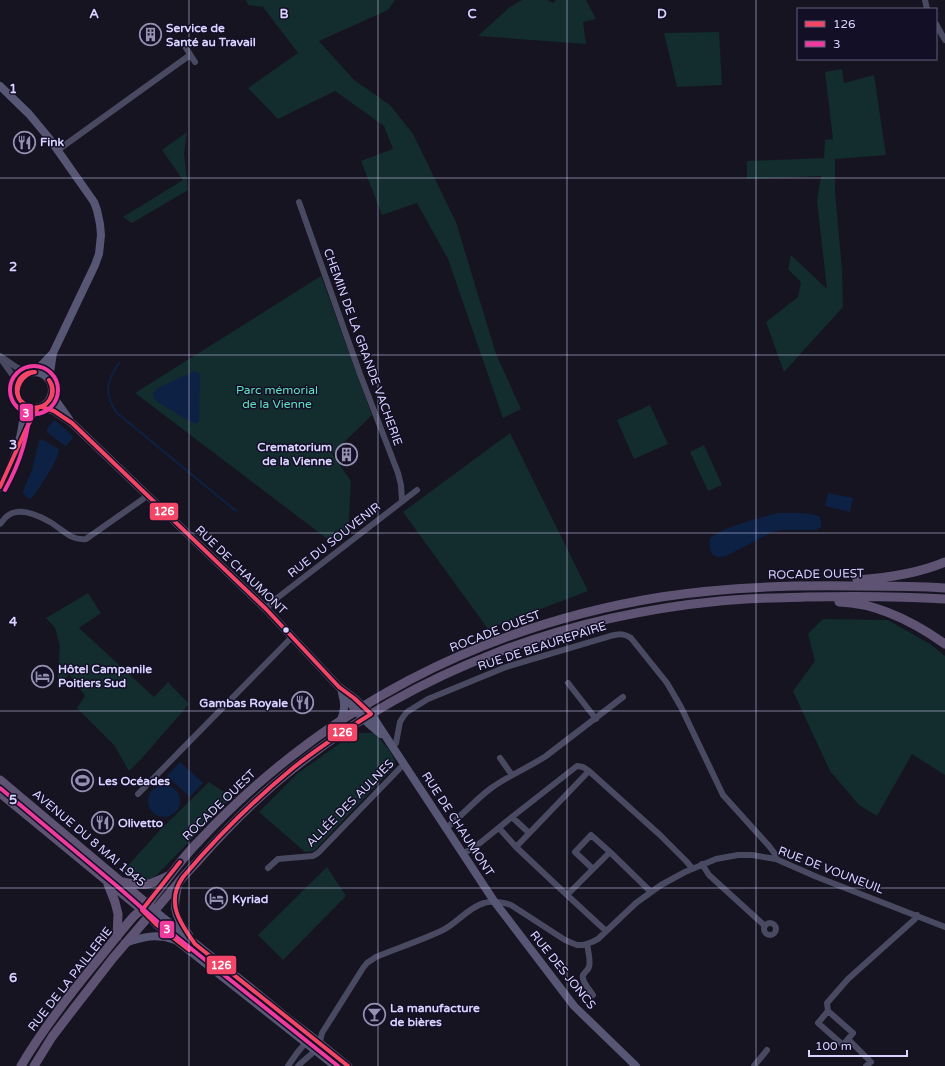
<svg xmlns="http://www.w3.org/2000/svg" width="945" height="1066" font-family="'Varela Round',sans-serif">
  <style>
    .green { fill: #132c2d }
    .water { fill: #0d2144 }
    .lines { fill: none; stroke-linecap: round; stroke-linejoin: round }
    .stream { stroke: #0d2144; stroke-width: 2 }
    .street { stroke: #4a4962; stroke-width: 6 }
    .secondary { stroke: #575674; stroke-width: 8 }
    .primary { stroke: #5e5373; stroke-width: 9 }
    .bus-1-casing { stroke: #130f26; stroke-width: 7 }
    .bus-2-casing { stroke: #130f26; stroke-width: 7 }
    .bus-1 { stroke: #f34667; stroke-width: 4 }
    .bus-2 { stroke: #f13a9d; stroke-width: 4 }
    .grid { fill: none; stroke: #d9d4ff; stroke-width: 1; stroke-opacity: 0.55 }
    .bus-dot { fill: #d9d4ff; stroke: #130f26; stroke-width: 1.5 }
    .labels { text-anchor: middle; stroke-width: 3; stroke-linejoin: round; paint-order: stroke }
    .poi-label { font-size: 12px; font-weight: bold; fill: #d9d4ff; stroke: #130f26; text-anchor: start }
    .street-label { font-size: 12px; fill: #d9d4ff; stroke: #130f26 }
    .park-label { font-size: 12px; fill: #5fe0c0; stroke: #130f26 }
    .grid-label { font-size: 13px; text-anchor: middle; font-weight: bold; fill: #d9d4ff; stroke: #130f26; stroke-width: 3; stroke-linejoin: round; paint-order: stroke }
    .line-badge { stroke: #130f26; stroke-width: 1.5 }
    .badge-label { font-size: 11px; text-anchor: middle; font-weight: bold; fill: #fff }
  </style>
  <rect width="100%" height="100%" fill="#161421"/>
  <path class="green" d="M246,0h149l-7,10 -69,31 35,39 36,25 23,29 43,88 40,132 25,55 -18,9 -55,-159 -31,-56 -35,12 -21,-54 32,-12 -9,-23 -49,-35 -57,28 -30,-31 50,-35 -35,-46 -15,-2z
    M522,0h26l5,3 3,-3h30l10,19 -13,3 3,22 -108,-8 32,-29z
    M719,32l3,53 -45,2 -13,-54z
    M842,69l2,14 30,-8 12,80 -51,4v32l7,79 1,37 -59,65 -18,-50 32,-25 3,-15 -13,-13 3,-14 36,34 -10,-88 4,-25 -74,3v-18l77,-3 1,-18 8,-1 -8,-67z
    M187,132l-3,21 4,37 -56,33 -9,-6 60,-37 -21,-30z
    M321,276l51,139 -40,39 19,27 -3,53 -14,10 -199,-151z
    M650,405l18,39 -34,15 -17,-39z
    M510,433l78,158 -100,38 -85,-117z
    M704,445l18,40 -14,6 -18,-39z
    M88,593l13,20 -22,15 75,69 14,-15 21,22 -46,53 -14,14 -15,-26 -37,-37 8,-12 -16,-22 -12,15 3,-43 -5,-18 -9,-10z
    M823,619l65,1 42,24 15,12v119l-33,-21 -35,62 -18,-11 -29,-34 -37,-80 22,-30 -7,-27z
    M361,733h14c6,8 23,24 20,33l-81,85 -9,1 -46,-40 39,-39 55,-39z
    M209,782l23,15 -76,79c-15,8 -18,2 -32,-6l36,-40z
    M327,867l19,29 -63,64 -25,-25z"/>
  <path class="water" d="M195,371l4,2 1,8 -1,40 -3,3c-7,-3 -37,-20 -41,-25 -1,0 -2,-4 -2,-6l5,-5z
    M53,421h3l17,15 -1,3 -6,7h-1l-18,-14v-3z
    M41,439l18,10c0,11 -20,39 -27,49l-2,1 -2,-1 -5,-5v-2l9,-21 7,-29z
    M828,493l25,5 -3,14 -25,-6z
    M778,513c14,0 28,-1 41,3l2,5v6l-5,3h-34l-10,2 -46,24c-2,0 -4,1 -7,1 -9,0 -11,-13 -9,-19 19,-13 46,-19 68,-25z
    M180,762l23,21 -13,14 -23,-21z
    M148 801a16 16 0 1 1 32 0a16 16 0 1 1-32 0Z"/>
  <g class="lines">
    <path class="stream" d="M119,363c-13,18 -15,32 -2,50l119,98"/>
    <path class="street" d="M925,0l2,9
      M936,24l9,16
      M186,48l9,14
      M58,150l132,-95
      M299,202l61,172 38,99 3,12 1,16
      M0,356l16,11 12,6
      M1,359l15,21 1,4
      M0,524c2,-2 4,-5 6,-7 12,-11 32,-2 44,5 12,7 21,19 36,17l57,-40 4,-4
      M266,609l6,-7 145,-112
      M568,683l28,36
      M393,747l3,-4 4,-21 3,-5 4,-5 21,-13 78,-32 104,-31c8,-2 14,-3 21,2l36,45 14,24 42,88 46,51 6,8 1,5
      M500,758l12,17
      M589,771l71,64 26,26 6,7
      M138,794l154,-157
      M512,817l17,16
      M446,828c16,-12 28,-27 44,-39 17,-13 38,-21 56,-33l77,-59
      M499,828l17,19
      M463,854l17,-11 32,-26 65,-51 6,1 6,4 -73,76 51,48
      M702,864l7,11 56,51
      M268,868l10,-9 35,-3 5,-3 86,-89
      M593,869l-18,-17 16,-17 19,17
      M764 929a6 6 0 1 1 12 0a6 6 0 1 1-12 0Z
      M606,931l-39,-36 43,-43 41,40
      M587,944c1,7 4,16 2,23 -1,3 -4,5 -6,8 -2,6 7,15 10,20
      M828,1011l-10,12 25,22 10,-12 -25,-22 -1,-8 21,-24 67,-60 2,-4
      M848,1039l23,23 -5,4
      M288,1066l9,-13 11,-13
      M298,1066c14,-14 20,-13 24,-33l41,-65 4,-5 9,-6c22,-9 46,-17 67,-27 14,-7 26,-23 41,-27 9,-3 18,-1 27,2l54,35 7,3 5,2h6l9,-3 6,-3 38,-36 25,-18 24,-13 31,-13 22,-4h14l24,4 41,18 128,50
      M754,1066l13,-16"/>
    <path class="secondary" d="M0,86l29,28 20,24 45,64 3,8 3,14 1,11 -2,19 -4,11 -42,88 -4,26
      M16 390a18 18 0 1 1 36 0a18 18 0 1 1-36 0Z
      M35,372l18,-19
      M52,395l17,24
      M42,407l12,4 18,12 194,186 73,78 15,11 17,16 123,187 80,105 62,60
      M23,434l8,-16 7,-10
      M0,487c14,-25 24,-53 24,-82
      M342,691c10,17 23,31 39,43
      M341,720c4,-10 4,-16 1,-27
      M179,881c-6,26 -7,32 10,54
      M155,911l90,72 45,37 30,23 28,23
      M149,916l8,9 178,141
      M125,943c18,-6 31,-10 50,-3"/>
    <path class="primary" d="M857,580c30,-2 60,-6 88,-18
      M839,602c39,1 75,20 106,42
      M0,780l152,128
      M0,793l146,120
      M124,882c20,5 26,3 44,-6
      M108,884l7,18 3,12 -1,23
      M21,1066c21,-36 46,-68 72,-100 14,-17 27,-34 41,-50 5,-5 10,-7 14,-12 17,-21 32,-44 51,-63 124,-133 283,-215 462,-244 64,-10 129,-12 194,-11 30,0 60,0 90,2
      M34,1066l18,-29 16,-21 45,-58 36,-42c9,-8 16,-18 24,-27 7,-9 15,-18 24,-27 30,-34 61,-66 97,-94 122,-98 271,-152 426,-167 28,-3 57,-3 85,-4 47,-1 93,-1 140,2"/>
    <defs>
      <path id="bus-1" d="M27,406c-17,-8 -12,-35 8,-34
        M27,406c-2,-2 -5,-4 -7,-6 -7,-12 3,-26 15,-28
        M29,407c3,0 7,1 10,0 13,-3 16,-17 10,-27
        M29,407c16,5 31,-13 20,-27
        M42,407l12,4 18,12 194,186 73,78 15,11 17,16c-27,17 -53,34 -78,54 -39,32 -77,70 -110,109 -18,25 -3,46 12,67l153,122
        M0,487l27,-60 11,-19
        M180,862l-38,48 15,15 32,25"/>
      <path id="bus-2" d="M10 390a24 24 0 1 1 48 0a24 24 0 1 1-48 0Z
        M5,490c15,-27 24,-54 25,-85
        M0,788l118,99 41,36 179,143"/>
    </defs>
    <use href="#bus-1" class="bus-1-casing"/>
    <use href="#bus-2" class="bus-2-casing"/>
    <use href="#bus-1" class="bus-1"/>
    <use href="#bus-2" class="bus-2"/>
  </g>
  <path class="grid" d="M189,0v1066M378,0v1066M567,0v1066M756,0v1066M0,178h945M0,355h945M0,533h945M0,711h945M0,888h945"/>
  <defs>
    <symbol id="building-ring" viewBox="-11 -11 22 22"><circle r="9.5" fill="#130f26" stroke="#9591b1" stroke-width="1.5"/><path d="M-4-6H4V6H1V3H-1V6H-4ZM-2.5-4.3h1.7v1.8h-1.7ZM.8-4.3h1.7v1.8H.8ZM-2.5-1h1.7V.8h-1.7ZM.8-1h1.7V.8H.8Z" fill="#9591b1"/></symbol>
    <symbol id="restaurant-ring" viewBox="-11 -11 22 22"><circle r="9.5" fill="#130f26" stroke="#9591b1" stroke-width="1.5"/><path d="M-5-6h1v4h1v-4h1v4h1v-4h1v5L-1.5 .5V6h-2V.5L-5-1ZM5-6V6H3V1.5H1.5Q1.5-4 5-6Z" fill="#9591b1"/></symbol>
    <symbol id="hotel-ring" viewBox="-11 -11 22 22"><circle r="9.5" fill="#130f26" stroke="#9591b1" stroke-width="1.5"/><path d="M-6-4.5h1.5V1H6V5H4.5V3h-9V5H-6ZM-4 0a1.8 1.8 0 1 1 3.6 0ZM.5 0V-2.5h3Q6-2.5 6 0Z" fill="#9591b1"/></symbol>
    <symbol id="stadium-ring" viewBox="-11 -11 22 22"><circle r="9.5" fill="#130f26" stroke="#9591b1" stroke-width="1.5"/><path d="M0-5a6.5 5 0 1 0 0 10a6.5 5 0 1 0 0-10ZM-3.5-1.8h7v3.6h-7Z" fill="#9591b1"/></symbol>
    <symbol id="bar-ring" viewBox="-11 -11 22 22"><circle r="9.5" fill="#130f26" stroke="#9591b1" stroke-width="1.5"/><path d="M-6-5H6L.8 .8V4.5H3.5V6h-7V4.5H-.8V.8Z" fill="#9591b1"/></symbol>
  </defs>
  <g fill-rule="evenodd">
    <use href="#building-ring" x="138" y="22" width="25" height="25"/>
    <use href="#restaurant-ring" x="12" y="130" width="25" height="25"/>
    <use href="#building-ring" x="334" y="442" width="25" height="25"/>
    <use href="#hotel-ring" x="30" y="664" width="25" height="25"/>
    <use href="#restaurant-ring" x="290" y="690" width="25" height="25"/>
    <use href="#stadium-ring" x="70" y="768" width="25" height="25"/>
    <use href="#restaurant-ring" x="90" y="810" width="25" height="25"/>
    <use href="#hotel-ring" x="204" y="886" width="25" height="25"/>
    <use href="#bar-ring" x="362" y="1002" width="25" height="25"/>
  </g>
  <circle class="bus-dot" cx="286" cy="630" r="3.5"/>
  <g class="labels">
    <g class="poi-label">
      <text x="166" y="32">Service de<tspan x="166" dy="14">Santé au Travail</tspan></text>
      <text x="40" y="146">Fink</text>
      <text x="332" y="451" text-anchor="end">Crematorium<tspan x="332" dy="14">de la Vienne</tspan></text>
      <text x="58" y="673">Hôtel Campanile<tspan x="58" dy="14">Poitiers Sud</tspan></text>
      <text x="288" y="707" text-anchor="end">Gambas Royale</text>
      <text x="98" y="785">Les Océades</text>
      <text x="118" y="827">Olivetto</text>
      <text x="232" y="903">Kyriad</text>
      <text x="390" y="1012">La manufacture<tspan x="390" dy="14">de bières</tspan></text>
    </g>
    <g class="street-label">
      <text transform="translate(363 347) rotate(70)" y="4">CHEMIN DE LA GRANDE VACHERIE</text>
      <text transform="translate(334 540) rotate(-38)" y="4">RUE DU SOUVENIR</text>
      <text transform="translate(241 570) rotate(44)" y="4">RUE DE CHAUMONT</text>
      <text transform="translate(816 574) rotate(-1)" y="4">ROCADE OUEST</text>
      <text transform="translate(495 631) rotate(-21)" y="4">ROCADE OUEST</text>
      <text transform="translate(542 646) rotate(-18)" y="4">RUE DE BEAUREPAIRE</text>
      <text transform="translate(350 803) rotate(-45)" y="4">ALLÉE DES AULNES</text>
      <text transform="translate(219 805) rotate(-44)" y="4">ROCADE OUEST</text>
      <text transform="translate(458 824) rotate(57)" y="4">RUE DE CHAUMONT</text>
      <text transform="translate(89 838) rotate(40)" y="4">AVENUE DU 8 MAI 1945</text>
      <text transform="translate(831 870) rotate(21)" y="4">RUE DE VOUNEUIL</text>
      <text transform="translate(563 970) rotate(51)" y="4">RUE DES JONCS</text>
      <text transform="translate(70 979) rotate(-52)" y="4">RUE DE LA PAILLERIE</text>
    </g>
    <g class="park-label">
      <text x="277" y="394">Parc mémorial<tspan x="277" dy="14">de la Vienne</tspan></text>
    </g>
  </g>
  <g class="grid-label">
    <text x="94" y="18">A</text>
    <text x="284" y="18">B</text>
    <text x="472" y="18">C</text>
    <text x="662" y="18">D</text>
    <text x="13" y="93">1</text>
    <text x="13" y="271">2</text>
    <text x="13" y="449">3</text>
    <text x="13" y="626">4</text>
    <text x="13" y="804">5</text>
    <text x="13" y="982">6</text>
  </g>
  <g class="line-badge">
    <rect x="19" y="403" width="15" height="19" rx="4" fill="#f13a9d"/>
    <rect x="149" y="502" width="30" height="19" rx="4" fill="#f34667"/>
    <rect x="327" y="723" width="31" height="19" rx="4" fill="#f34667"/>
    <rect x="159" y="920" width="16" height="19" rx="4" fill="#f13a9d"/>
    <rect x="206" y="955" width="31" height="20" rx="4" fill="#f34667"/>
  </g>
  <g class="badge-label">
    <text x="26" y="417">3</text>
    <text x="164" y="515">126</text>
    <text x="342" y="736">126</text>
    <text x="167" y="933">3</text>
    <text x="221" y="969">126</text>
  </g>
  <rect x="797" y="8" width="140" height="52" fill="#130f26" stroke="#625e7d"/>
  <rect x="805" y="21" width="20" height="6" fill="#f34667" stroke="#625e7d"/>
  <text x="833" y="28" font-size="12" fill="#d9d4ff">126</text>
  <rect x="805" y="41" width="20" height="6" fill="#f13a9d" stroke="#625e7d"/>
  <text x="833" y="48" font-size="12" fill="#d9d4ff">3</text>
  <path d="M809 1050v6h98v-6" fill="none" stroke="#d9d4ff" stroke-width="2"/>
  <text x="815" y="1050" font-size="12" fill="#d9d4ff" stroke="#130f26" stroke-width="3" paint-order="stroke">100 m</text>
</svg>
